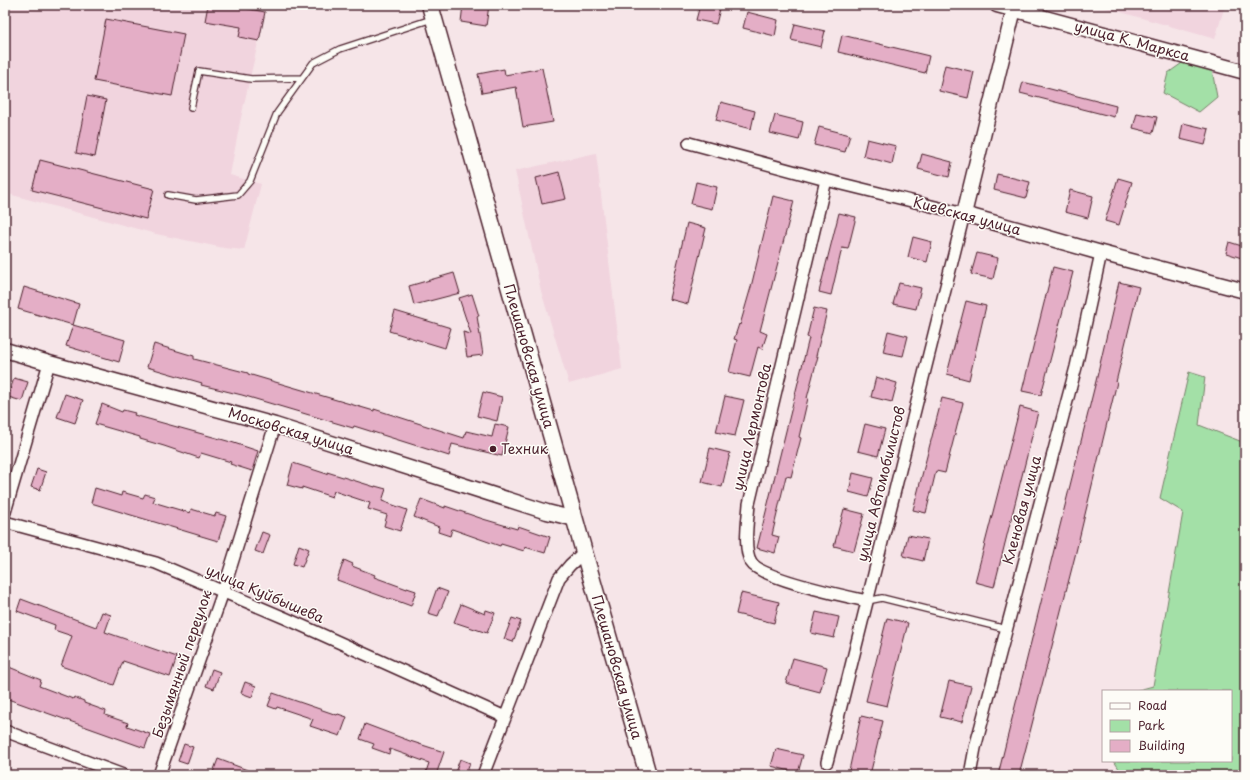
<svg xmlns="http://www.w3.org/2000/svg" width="1250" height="780" font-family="'Playpen Sans',sans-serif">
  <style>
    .built { fill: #f1d4de }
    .green { fill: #a3e0a7; stroke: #768069 }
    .building { fill: #e4aec6; stroke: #4a1f2b }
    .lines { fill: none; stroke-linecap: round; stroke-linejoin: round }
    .service-casing { stroke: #4a1f2b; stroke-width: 8 }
    .minor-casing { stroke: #4a1f2b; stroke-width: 14 }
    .tertiary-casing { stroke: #4a1f2b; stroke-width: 17 }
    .secondary-casing { stroke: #4a1f2b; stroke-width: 19 }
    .service { stroke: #fdfcf7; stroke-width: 5.5 }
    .minor { stroke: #fdfcf7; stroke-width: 11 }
    .tertiary { stroke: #fdfcf7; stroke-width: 14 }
    .secondary { stroke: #fdfcf7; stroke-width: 16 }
    .poi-dot { fill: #4a1f2b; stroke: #fdfcf7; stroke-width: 1.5 }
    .labels { text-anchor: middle; stroke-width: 3; stroke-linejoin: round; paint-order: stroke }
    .street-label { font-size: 14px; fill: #4a1f2b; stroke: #fdfcf7 }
    .poi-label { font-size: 14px; fill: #4a1f2b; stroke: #fdfcf7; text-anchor: start }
  </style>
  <rect width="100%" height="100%" fill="#f6e5e8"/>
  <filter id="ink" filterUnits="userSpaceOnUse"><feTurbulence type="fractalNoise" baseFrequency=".025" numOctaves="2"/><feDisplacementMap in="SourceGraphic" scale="8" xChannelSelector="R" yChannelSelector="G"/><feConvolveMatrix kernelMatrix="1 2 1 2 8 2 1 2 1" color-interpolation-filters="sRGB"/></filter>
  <g filter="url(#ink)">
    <path class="built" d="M5,5h225l35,7 -25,110 -10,53 31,9 -17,66 -20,-2 -68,-14 -151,-41z
      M1096,5h129l-10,34z
      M596,153l26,216 -53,15 -28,-93 -26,-120z"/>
    <path class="green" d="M1185,61l27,9 5,27 -18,15 -36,-19 5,-20z
      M1189,372l16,5 -6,48 46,18v332h-122l-9,-14h117v-70h-96l18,-5 30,-174 -23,-14z"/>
    <path class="building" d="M208,5h20l37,7 -6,29 -20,-4 2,-10 -36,-6z
      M463,5l14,2v-2h12l-3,21 -25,-4z
      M700,5h21l-5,19 -20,-4z
      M747,12l31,8 -3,16 -32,-8z
      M106,19l78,15 -12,62 -78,-15z
      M795,24l30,7 -4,16 -30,-7z
      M842,35l87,21 -4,17 -87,-21z
      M945,65l29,7 -6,26 -29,-7z
      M542,68l11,54 -30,5 -7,-40 -34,6 -4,-19 26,-5 1,6z
      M1023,82l93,24 -2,11 -94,-24z
      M87,96l19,4 -11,57 -19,-4z
      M721,102l34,9 -4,18 -35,-9z
      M1137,113l20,4 -4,16 -20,-5z
      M775,115l28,7 -4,18 -29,-7z
      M1183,123l26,6 -4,16 -25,-6z
      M819,127l31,8 -5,17 -31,-7z
      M867,139l29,7 -4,18 -29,-8z
      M922,154l30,8 -3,15 -31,-8z
      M40,160l114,29 -8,30 -114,-29z
      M559,172l7,27 -24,5 -6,-26z
      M997,174l33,8 -4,16 -32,-8z
      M1118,178l14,4 -13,43 -14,-4z
      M696,182l21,5 -5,22 -21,-5z
      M1070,190l23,6 -5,22 -23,-6z
      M773,196l21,5 -34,130 7,3 -5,15 -4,-2 -8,30 -21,-5 8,-32 -3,-1 5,-15 1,1 11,-38z
      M839,213l17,4 -8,32 -6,-1 -11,47 -12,-3z
      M687,223l19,5 -18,76 -19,-5z
      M913,237l19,5 -5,20 -19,-5z
      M1229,242l16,5v12l-19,-6z
      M977,253l21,5 -5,21 -22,-5z
      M1053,267l20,5 -32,123 -19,-4z
      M454,273l6,20 -46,12 -5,-19z
      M1119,282l20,5 -23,95h1l-11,45 -31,129 -56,219h-21l99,-398z
      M899,283l22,5 -5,21 -23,-5z
      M24,287l55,17 -6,21 -55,-16z
      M472,294l7,22h-2l6,39 -16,2 -4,-25 8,2 -12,-36z
      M966,301l20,5 -17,74 -22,-6z
      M814,308l13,3 -11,45h2l-11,42h1l-9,39 2,1 -10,39 -5,-1 -14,59 7,2 -4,16 -18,-5 52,-210 -2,-1z
      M395,311l56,17 -6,20 -56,-17z
      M73,325l52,15 -6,22 -53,-16z
      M888,331l20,5 -5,20 -20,-4z
      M154,344l40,12v3l54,14v1l126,37v-2l90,29 2,-7 26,6 3,-13 14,3 -7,29 -50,-12 -3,12 -95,-30 -1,2 -111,-33 -41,-10 1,-2 -55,-16z
      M876,377l21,6 -5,19 -21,-5z
      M14,378l14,4 -6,19 -14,-4z
      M483,392l19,5 -5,24 -20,-5z
      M65,394l18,6 -8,23 -18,-6z
      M725,396l19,4 -9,36 -19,-4z
      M942,398l21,5 -18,70 -9,-2 -10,42 -13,-3z
      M102,404l20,8 1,-2 12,3 -1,2 97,27 27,9 -6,20 -22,-7 1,-2 -30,-9 -2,5 -35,-12 -24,-7v-2l-45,-13z
      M1020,407l18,5 -44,175 -19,-5z
      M865,424l20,5 -7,27 -20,-5z
      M710,448l20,5 -8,34 -20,-5z
      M293,463l34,11v-2l48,15v-1l11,3 -4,12 25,9 -7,21 -16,-5 3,-11 -19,-6 2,-6 -36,-12 -2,6 -30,-10v2l-15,-4z
      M37,469l9,3 -6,18 -9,-3z
      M853,473l20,5 -5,19 -19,-5z
      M95,488l26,8 1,-4 21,6 2,-4 10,3 -2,5 37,11 1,-4 24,7 1,-3 10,3 -8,25 -127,-38z
      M421,499l24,9v-2l38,13 34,10 1,-3 32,11 -5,16 -20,-6 -1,4 -23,-7 -1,2 -48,-17 -2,7 -12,-4 1,-5 -25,-10z
      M844,509l20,5 -10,37 -20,-5z
      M262,532l8,3 -7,19 -8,-3z
      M908,535l20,4 -5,22 -20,-5z
      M299,545l10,4 -7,18 -9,-3z
      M344,560l9,4 -1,2 23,9 -1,2 33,12v-1l9,3 -5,15 -19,-7v1l-55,-20z
      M437,588l11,4 -10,24 -10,-3z
      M741,593l38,9 -5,21 -38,-9z
      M21,599l75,28 6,-15 9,3 -6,17 72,25 -7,20 -47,-16 -9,24 -53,-19 11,-30 -18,-6 1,-5 -38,-14z
      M461,604l24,10 1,-4 9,3 -8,20 -33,-11z
      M816,612l23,5 -5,21 -23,-5z
      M512,618l9,3 -8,21 -9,-3z
      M887,618l21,5 -21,83 -21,-5z
      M793,658l34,9 -7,25 -34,-9z
      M9,667l32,13 -2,6 34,13 1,-2 10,4v2l22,8 -1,4 23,8 -1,3 23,8 -5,14 -140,-50v-19z
      M212,669l8,3 -6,17 -8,-3z
      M949,681l22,5 -9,36 -22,-5z
      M245,682l11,4 -4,11 -11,-4z
      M273,693l64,22 1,-1 9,3 -7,19 -30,-10 3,-7 -36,-12 -1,2 -8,-3z
      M861,716l22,5 -13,54h-22z
      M365,724l45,17 34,11 -8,23 -10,-3 3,-9 -39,-14 -1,5 -17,-6 2,-4 -14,-5z
      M184,744l9,3 -6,17 -9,-3z
      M776,749l27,6 -5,18 -27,-7z
      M218,759l40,15v1h-46z
      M460,759l10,4 -4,12h-12z"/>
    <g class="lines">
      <defs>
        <path id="service" d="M191,108l8,-37 52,8 51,-1
          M168,195l28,5 42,-5 12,-14 27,-68 36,-50 27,-14 92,-30
          M867,601l15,-3 124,31"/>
        <path id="minor" d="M689,143l137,37 138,34 -137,548
          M826,180l-77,324c-1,15 -6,45 2,58 10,17 94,34 116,39
          M5,512l44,-149
          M5,522l151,41 129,55 220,99
          M5,731l118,44
          M159,775l64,-183 52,-167
          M483,775l76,-197 11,-13 14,-13
          M970,775l5,-27 101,-381 25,-114"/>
        <path id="tertiary" d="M997,5l248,67
          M1014,9l-50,205 137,39 144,38
          M5,350l44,13 226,62 272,87 28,7"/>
        <path id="secondary" d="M430,5l154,547 64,223"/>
      </defs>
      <use href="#service" class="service-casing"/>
      <use href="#minor" class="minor-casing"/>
      <use href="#tertiary" class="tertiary-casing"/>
      <use href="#secondary" class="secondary-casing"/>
      <use href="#service" class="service"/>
      <use href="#minor" class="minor"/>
      <use href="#tertiary" class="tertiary"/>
      <use href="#secondary" class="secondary"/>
    </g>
  </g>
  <circle class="poi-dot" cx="493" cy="449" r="4"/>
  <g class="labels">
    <g class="street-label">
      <text transform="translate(1132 41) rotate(15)" y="5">улица К. Маркса</text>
      <text transform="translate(967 216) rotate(15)" y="5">Киевская улица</text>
      <text transform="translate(529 356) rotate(74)" y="5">Плешановская улица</text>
      <text transform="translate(752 427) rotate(-77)" y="5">улица Лермонтова</text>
      <text transform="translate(291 431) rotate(17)" y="5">Московская улица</text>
      <text transform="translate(881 484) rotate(-76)" y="5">улица Автомобилистов</text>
      <text transform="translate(1022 510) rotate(-75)" y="5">Кленовая улица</text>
      <text transform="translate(265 594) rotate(23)" y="5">улица Куйбышева</text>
      <text transform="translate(182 664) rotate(-71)" y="5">Безымянный переулок</text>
      <text transform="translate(617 667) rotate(74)" y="5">Плешановская улица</text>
    </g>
    <g class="poi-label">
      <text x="501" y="454">Техник</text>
    </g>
  </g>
  <rect width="1250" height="780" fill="none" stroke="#fdfcf7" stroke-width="20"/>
  <rect x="10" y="10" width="1230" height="760" fill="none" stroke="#4a1f2b" stroke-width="1.5" filter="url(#ink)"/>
  <rect x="1102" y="690" width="130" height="72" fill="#fdfcf7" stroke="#b5a4a5"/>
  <rect x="1110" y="703" width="20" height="6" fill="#fdfcf7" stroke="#b5a4a5"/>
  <text x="1138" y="710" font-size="12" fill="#4a1f2b">Road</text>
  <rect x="1110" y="720" width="20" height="12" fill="#a3e0a7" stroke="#b5a4a5"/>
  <text x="1138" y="730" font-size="12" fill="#4a1f2b">Park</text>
  <rect x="1110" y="740" width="20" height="12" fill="#e4aec6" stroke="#b5a4a5"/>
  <text x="1138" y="750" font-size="12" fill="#4a1f2b">Building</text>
</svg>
